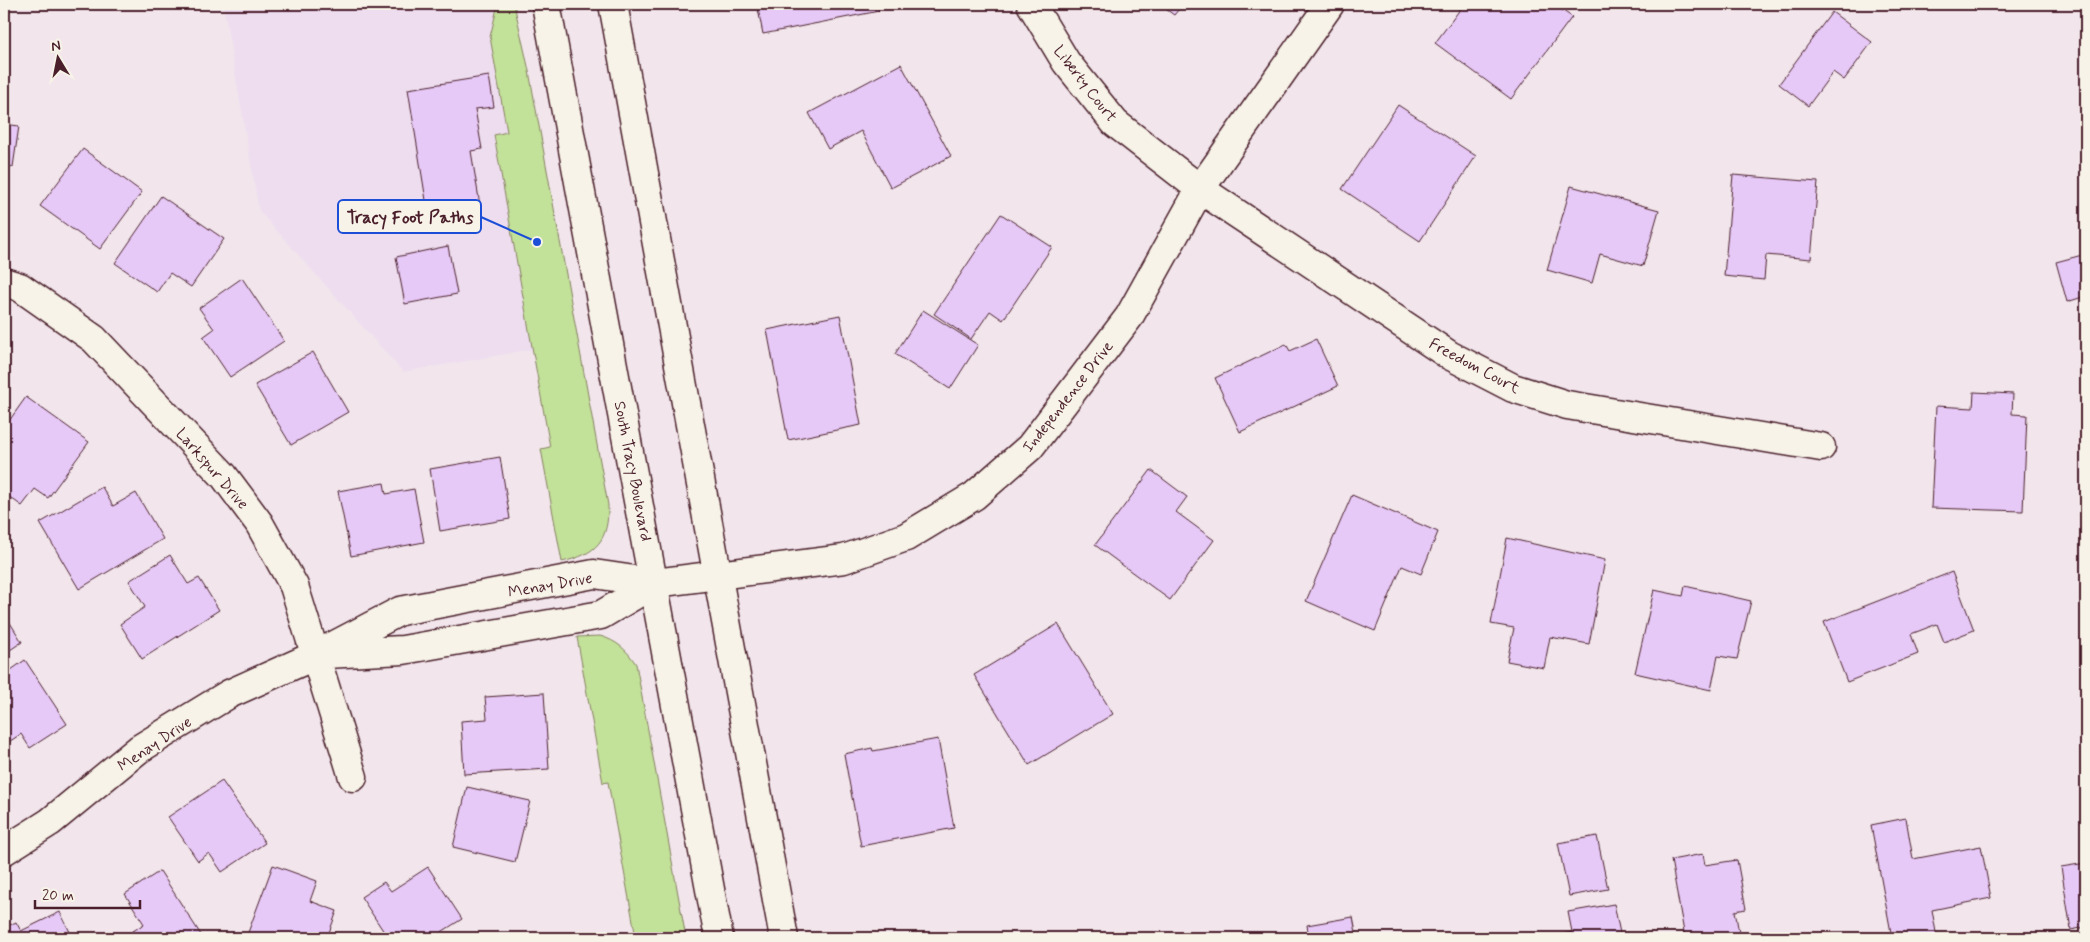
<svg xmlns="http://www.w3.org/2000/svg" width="2090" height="942" font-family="Mynerve,sans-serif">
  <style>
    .built { fill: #eeddef }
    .green { fill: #c2e199; stroke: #868062 }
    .building { fill: #e6c9f7; stroke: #4a1f2b }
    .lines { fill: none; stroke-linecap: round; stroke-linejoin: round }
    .minor-casing { stroke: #4a1f2b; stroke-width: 31 }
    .primary-casing { stroke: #4a1f2b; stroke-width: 31 }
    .minor { stroke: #f7f3e8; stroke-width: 28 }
    .primary { stroke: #f7f3e8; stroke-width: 28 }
    .labels { text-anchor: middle; stroke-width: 4; stroke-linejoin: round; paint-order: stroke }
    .street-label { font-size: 16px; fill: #4a1f2b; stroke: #f7f3e8 }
    .leader { fill: none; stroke: #1d4ed8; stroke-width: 2 }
    .callout-dot { fill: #1d4ed8; stroke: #f7f3e8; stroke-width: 2 }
    .callout { fill: #f7f3e8; stroke: #1d4ed8; stroke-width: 2 }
    .callout-label { font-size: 18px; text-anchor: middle; font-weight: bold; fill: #4a1f2b }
  </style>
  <rect width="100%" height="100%" fill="#f2e6ec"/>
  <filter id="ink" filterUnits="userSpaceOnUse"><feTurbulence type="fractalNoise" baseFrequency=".02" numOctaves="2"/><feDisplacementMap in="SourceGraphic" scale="10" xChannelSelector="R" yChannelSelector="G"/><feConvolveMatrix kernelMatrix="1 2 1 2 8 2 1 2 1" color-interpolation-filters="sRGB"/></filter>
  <g filter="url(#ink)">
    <path class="built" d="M223,4h275l-8,33 17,95 -13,3 40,214 -131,23 -144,-161z"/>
    <path class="green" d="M498,4h16l15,67 79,434c1,35 -11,49 -46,57l-21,-113 9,-2 -56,-312 13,-3 -17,-95z
      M600,636c17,5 26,13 36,28l50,274h-50l-28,-156 -5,1 -26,-146z"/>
    <path class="building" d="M757,4h120l2,7 -116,23z
      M1159,4h24l-9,11z
      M1464,4h89l19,13 -61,82 -76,-56z
      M1832,12l40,30 -28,38 -11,-8 -25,34 -29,-22z
      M901,64l50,92 -60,32 -30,-57 -33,18 -19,-36z
      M489,76l5,31 -19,2 7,40 -11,2 10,60 -52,8 -21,-130z
      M1398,105l78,51 -56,85 -78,-52z
      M4,124l15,2 -6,41 -9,-2z
      M83,149l59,43 -42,57 -60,-43z
      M1733,175l85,7 -7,77 -45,-4 -2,25 -40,-4z
      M1571,186l88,24 -16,56 -43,-12 -8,29 -45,-13z
      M161,196l63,43 -33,48 -21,-14 -13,19 -42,-29z
      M1001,214l51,33 -49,73 -13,-9 -19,28 -37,-25z
      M448,246l9,48 -52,10 -9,-47z
      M2086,254v42l-19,6 -11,-40z
      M242,278l42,63 -54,36 -27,-40 11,-8 -15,-21z
      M923,310l55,35 -28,44 -55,-35z
      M840,315l21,110 -73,15 -21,-110z
      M1316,339l22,47 -98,46 -25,-54 71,-34 4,7z
      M313,352l35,60 -57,33 -36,-60z
      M1974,392l39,2 -1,20 15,1 -4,96 -92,-3 5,-102 37,2z
      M26,397l63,45 -41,56 -13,-9 -13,17 -18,-13v-65z
      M500,457l10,62 -70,12 -10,-62z
      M1151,470l36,27 -11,15 38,28 -44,60 -75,-55z
      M384,483l2,11 28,-5 10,53 -73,14 -13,-65z
      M102,487l11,19 23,-13 27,46 -84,50 -39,-66z
      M1352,495l86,37 -17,42 -19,-8 -27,65 -69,-30z
      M1507,538l98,22 -16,84 -39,-7 -6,31 -37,-7 7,-33 -23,-4z
      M170,555l18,29 11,-6 20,32 -77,49 -22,-35 25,-17 -16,-26z
      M1952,572l22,58 -30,12 -7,-18 -26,10 7,20 -71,28 -23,-60z
      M1685,586l66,15 -14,58 -19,-3 -7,34 -76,-17 19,-83 29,6z
      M4,613l18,29 -18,12z
      M1058,624l55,90 -84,51 -55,-90z
      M25,660l42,64 -37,24 -9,-14 -17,11v-70z
      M544,693l5,76 -85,5 -3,-53 26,-2 -2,-22z
      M938,739l16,89 -93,18 -17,-92 28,-6 1,3z
      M222,781l43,62 -43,29 -13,-19 -11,8 -30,-44z
      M467,787l63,14 -15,61 -62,-15z
      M1906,818l7,41 68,-13 10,52 -59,12 5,28h-45l-21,-113z
      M1597,836l11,53 -39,7 -11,-53z
      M1703,854l2,11 32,-5 9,49 -11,2 5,27h-55l-14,-78z
      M2086,863v64l-15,3 -10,-63z
      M273,865l44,16 -7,20 27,10 -10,27h-81z
      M428,867l34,52 -30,19h-44l-27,-41 23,-15 7,9z
      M160,871l43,67h-81l22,-14 -19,-30z
      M1614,904l7,34h-82l33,-6 -4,-20z
      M60,912l13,26h-69v-10l12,-6 5,9z
      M1353,917l4,21h-48l-2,-13z"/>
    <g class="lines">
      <defs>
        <path id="minor" d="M1031,4l35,58 49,61 85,66 249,166 64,33 54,17 254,42
          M4,282l16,5 74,52 130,137 35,47 35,63 59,191
          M325,654l78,-4 198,-35 54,-32
          M4,851l46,-29 89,-73 90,-55 87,-39 84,-44 194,-37 61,9 189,-24 62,-22 68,-41 56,-49 99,-130 71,-128 130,-185"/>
        <path id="primary" d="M546,4l173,934
          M613,4l171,934"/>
      </defs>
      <use href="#minor" class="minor-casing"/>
      <use href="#primary" class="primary-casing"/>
      <use href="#minor" class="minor"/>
      <use href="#primary" class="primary"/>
    </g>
  </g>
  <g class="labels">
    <g class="street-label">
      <text transform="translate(1086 83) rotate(52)" y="6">Liberty Court</text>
      <text transform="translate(1475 365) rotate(28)" y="6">Freedom Court</text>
      <text transform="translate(1067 396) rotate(-52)" y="6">Independence Drive</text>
      <text transform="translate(213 468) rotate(49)" y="6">Larkspur Drive</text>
      <text transform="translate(634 471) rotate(79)" y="6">South Tracy Boulevard</text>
      <text transform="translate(550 584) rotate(-10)" y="6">Menay Drive</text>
      <text transform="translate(154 743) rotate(-34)" y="6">Menay Drive</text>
    </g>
  </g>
  <path class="leader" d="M537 242L481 217"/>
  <circle class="callout-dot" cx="537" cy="242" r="5"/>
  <rect class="callout" x="338" y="200" width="143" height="33" rx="5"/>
  <g class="callout-label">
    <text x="410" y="223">Tracy Foot Paths</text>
  </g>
  <rect width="2090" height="942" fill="none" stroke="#f7f3e8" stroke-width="20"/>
  <rect x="10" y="10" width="2070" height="922" fill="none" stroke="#4a1f2b" stroke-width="2" filter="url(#ink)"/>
  <g transform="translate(58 58) rotate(350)" stroke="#f7f3e8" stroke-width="4" paint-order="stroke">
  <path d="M0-4L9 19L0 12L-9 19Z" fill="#4a1f2b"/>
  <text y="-8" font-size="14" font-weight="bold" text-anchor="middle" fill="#4a1f2b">N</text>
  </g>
  <path d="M35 900v8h105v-8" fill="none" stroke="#4a1f2b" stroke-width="2.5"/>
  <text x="42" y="900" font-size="15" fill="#4a1f2b" stroke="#f7f3e8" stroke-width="4" paint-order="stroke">20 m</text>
</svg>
